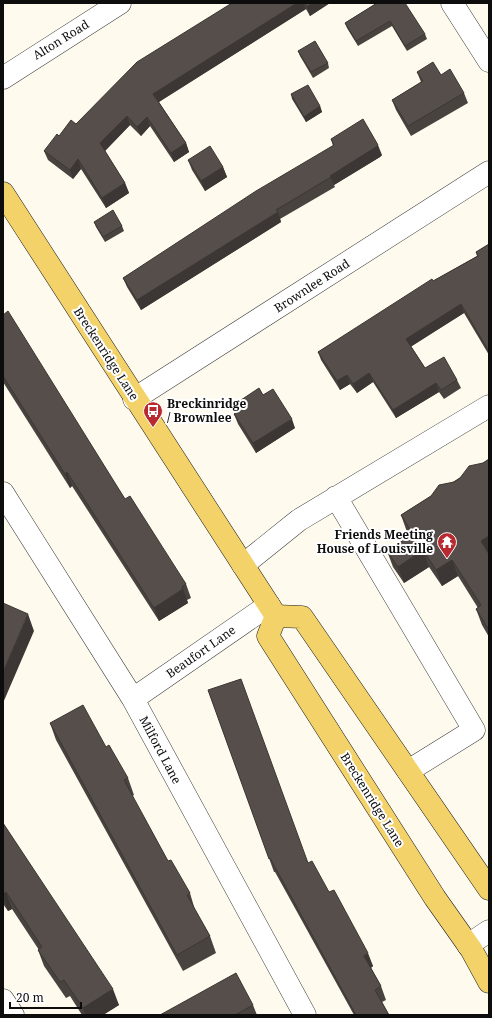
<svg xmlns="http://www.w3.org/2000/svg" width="492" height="1018" font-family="'Noto Serif',serif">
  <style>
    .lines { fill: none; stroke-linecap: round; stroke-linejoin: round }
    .minor-casing { stroke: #404040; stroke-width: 23 }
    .major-casing { stroke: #1e1e1e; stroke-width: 23 }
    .minor { stroke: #fff; stroke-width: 22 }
    .major { stroke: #f3d269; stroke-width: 22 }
    .wall { fill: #494340 }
    .shaded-wall { fill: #3c3734 }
    .building { fill: #554e4a; stroke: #3c3734 }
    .labels { text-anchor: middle; stroke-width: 4; stroke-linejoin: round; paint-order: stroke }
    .street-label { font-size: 12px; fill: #0d0d0d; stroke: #fff }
    .poi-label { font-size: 12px; font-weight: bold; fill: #0d0d0d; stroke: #fff; text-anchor: start }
  </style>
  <rect width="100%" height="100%" fill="#fefbee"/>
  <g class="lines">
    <defs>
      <path id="minor" d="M452,3l37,58
        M3,78l117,-75
        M134,399l355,-227
        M3,493l130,206 172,316
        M336,497l138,233 -66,41
        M243,565l56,-45 190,-114
        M133,699l136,-94
        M468,945l21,-14
        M3,1000l10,15"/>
      <path id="major" d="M3,193l273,423
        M276,616l-8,20 167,262 36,51 18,33
        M276,616l26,1 187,272"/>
    </defs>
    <use href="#minor" class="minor-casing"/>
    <use href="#major" class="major-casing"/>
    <use href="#minor" class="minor"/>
    <use href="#major" class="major"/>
  </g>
  <path class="wall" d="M232,3h98l-20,13 -4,-7 -147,93 27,41 3,9 -15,10 -24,-36 -9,10 -11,-11 -25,26 20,32 4,10 -23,15 -25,-39 -8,10 -25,-19 -4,-9 15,-15 17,-12z
    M377,3l48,31 2,5 -20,12 -15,-25 -34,20 -11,-18 -2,-5z
    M298,51l30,12 1,5 -16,10 -13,-22z
    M417,72l24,3 23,18 4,10 -57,33 -15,-26 -4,-10 29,-18z
    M291,94l29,12 2,6 -16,10 -14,-23z
    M331,139l51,16 -2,2 -46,28 1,2 -55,32 1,3 -140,88 -14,-23 -4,-9 210,-132z
    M188,160l35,7 4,10 -22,14 -13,-21z
    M94,222l28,4 2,5 -19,11 -9,-15z
    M489,244v111l-25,-42 -53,33 14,22 32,12 4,8 -17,11 -5,-7 -43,26 -23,-36 -16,11 -7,-9 -10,6 -19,-30 -3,-8 115,-71 44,-25 -1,-4z
    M3,315l122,184 61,85 5,14 -4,2 1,3 -29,18 -87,-135 -2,2 -67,-106z
    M263,395l32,33 -39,25 -18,-29 -4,-10 10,-6 -3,-8z
    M489,459v178l-7,-12 -6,-16 2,-1 -20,-32 -16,10 -13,-19 -25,16 -11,-16 -6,-16 23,-15 -3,-4 -6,-17z
    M208,690l100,173 21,29 44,74 -2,2 10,18 5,14 -4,2 7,13h-35l-79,-143h-1z
    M50,723l56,24 22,31 6,17 -2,1 36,65 22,32 5,17 15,26 6,17 -33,18 -127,-231z
    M3,823l116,182 -16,10h-21l-12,-19 -4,2 -22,-32 -6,-16h1l-27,-41 -4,2 -5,-7z
    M253,1005l4,10h-97z"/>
  <path class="shaded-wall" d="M297,3h6l3,6 -149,94 -4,-9z
    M312,3h18l-20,13 -3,-9z
    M320,106l2,6 -16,10 -2,-5z
    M127,116l3,9 -27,28 -3,-10z
    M147,117l3,9 -9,10 -4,-9z
    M186,143l3,9 -15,10 -3,-9z
    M378,145l4,10 -2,2 -46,28 -4,-9z
    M78,159l3,10 -8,10 -3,-9z
    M223,167l4,10 -22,14 -4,-10z
    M125,183l4,10 -23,15 -4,-10z
    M278,212l3,10 -140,88 -4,-10z
    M461,304l3,9 -55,35 -3,-9z
    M369,373l4,9 -16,11 -4,-9z
    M347,375l3,9 -10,6 -3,-9z
    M436,383l3,9 -43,26 -3,-8z
    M292,419l3,9 -39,25 -3,-10z
    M67,472l5,14 -2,2 -5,-14z
    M489,536v20l-8,-15z
    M423,550l6,17 -25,16 -6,-16z
    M452,560l6,16 -16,10 -6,-16z
    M183,589l5,14 -29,18 -5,-13z
    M28,614l6,17 -31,72v-31z
    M6,892l6,17 -4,2 -5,-14v-3z
    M368,953l5,13 -4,3 -5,-13z
    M113,989l6,16 -16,10h-18l-2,-7z"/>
  <path class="building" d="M232,3h65l-144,91 33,49 -15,10 -24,-36 -10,10 -10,-11 -27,27 25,40 -23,15 -24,-39 -8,11 -26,-19 13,-17 2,2 12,-16 5,4 61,-62z
    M304,3h8l-5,4z
    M377,3h28l20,31 -20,12 -15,-25 -34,20 -11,-18z
    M315,41l13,22 -17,9 -13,-21z
    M433,62l8,13 9,-6 14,24 -56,33 -16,-26 31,-19 -6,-9z
    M308,85l12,21 -16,11 -13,-23z
    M363,119l15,26 -2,2 -46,29 1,1 -55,33 2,2 -141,88 -14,-22 133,-87 78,-46 -3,-6z
    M210,146l13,21 -22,14 -13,-21z
    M113,210l9,16 -19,11 -9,-15z
    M489,244v105l-1,1 -27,-46 -55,35 19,29 19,-11 13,23 -16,10 -5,-7 -43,27 -24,-37 -16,11 -6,-9 -10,6 -19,-29 114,-73 1,2 45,-25 -2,-4z
    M8,311l117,188 5,-3 56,88 -4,3 1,2 -29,19 -87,-136 -2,2 -62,-98v-61z
    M259,388l4,7 10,-6 19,30 -39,24 -19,-29 12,-7 -5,-7z
    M489,459v77l-8,5 8,13v76l-13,-21 5,-4 -29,-45 -16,10 -13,-20 -25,17 -11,-16 26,-17 -12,-19 30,-19 8,-11 15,-3 6,-4 9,-12 14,-3z
    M3,603l25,11 -25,58z
    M241,679l67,184 4,-2 17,31 5,-2 34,63 -4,3 17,30 -6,4 14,25h-33l-86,-157 -1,1 -61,-169z
    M83,705l23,42 3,-2 19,33 -4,2 44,81 3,-1 19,33 -3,2 23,41 -33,19 -127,-232z
    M3,823l110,166 -30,19 -19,-28 -4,2 -22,-32 4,-3 -36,-55 -3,2z
    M236,973l17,32 -18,10h-75z"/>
  <defs>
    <symbol id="bus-pin" viewBox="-11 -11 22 30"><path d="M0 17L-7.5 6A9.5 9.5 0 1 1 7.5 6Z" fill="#b82a30" stroke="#fff"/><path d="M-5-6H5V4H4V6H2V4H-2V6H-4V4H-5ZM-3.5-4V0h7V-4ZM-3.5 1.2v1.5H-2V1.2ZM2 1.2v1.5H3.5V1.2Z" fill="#fff"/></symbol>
    <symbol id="temple-pin" viewBox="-11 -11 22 30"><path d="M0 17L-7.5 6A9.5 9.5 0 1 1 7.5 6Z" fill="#b82a30" stroke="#fff"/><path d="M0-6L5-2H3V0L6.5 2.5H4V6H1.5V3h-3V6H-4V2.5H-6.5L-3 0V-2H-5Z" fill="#fff"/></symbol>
  </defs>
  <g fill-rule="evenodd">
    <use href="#bus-pin" x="142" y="400" width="22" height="30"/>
    <use href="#temple-pin" x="436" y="531" width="22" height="30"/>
  </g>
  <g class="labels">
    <g class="street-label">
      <text transform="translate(61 40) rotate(-32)" y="4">Alton Road</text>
      <text transform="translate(312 286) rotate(-33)" y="4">Brownlee Road</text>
      <text transform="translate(106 354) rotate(57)" y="4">Breckenridge Lane</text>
      <text transform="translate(201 652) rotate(-35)" y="4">Beaufort Lane</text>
      <text transform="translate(160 750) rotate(62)" y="4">Milford Lane</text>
      <text transform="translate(372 800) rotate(58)" y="4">Breckenridge Lane</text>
    </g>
    <g class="poi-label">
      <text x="167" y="408">Breckinridge<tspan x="167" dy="14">/ Brownlee</tspan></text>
      <text x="433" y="539" text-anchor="end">Friends Meeting<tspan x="433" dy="14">House of Louisville</tspan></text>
    </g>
  </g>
  <rect width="492" height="1018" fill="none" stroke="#0d0d0d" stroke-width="8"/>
  <path d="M10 1002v6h71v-6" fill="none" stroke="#0d0d0d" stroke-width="2"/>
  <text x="16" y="1002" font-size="12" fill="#0d0d0d" stroke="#ffffff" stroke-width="3" paint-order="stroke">20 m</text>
</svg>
